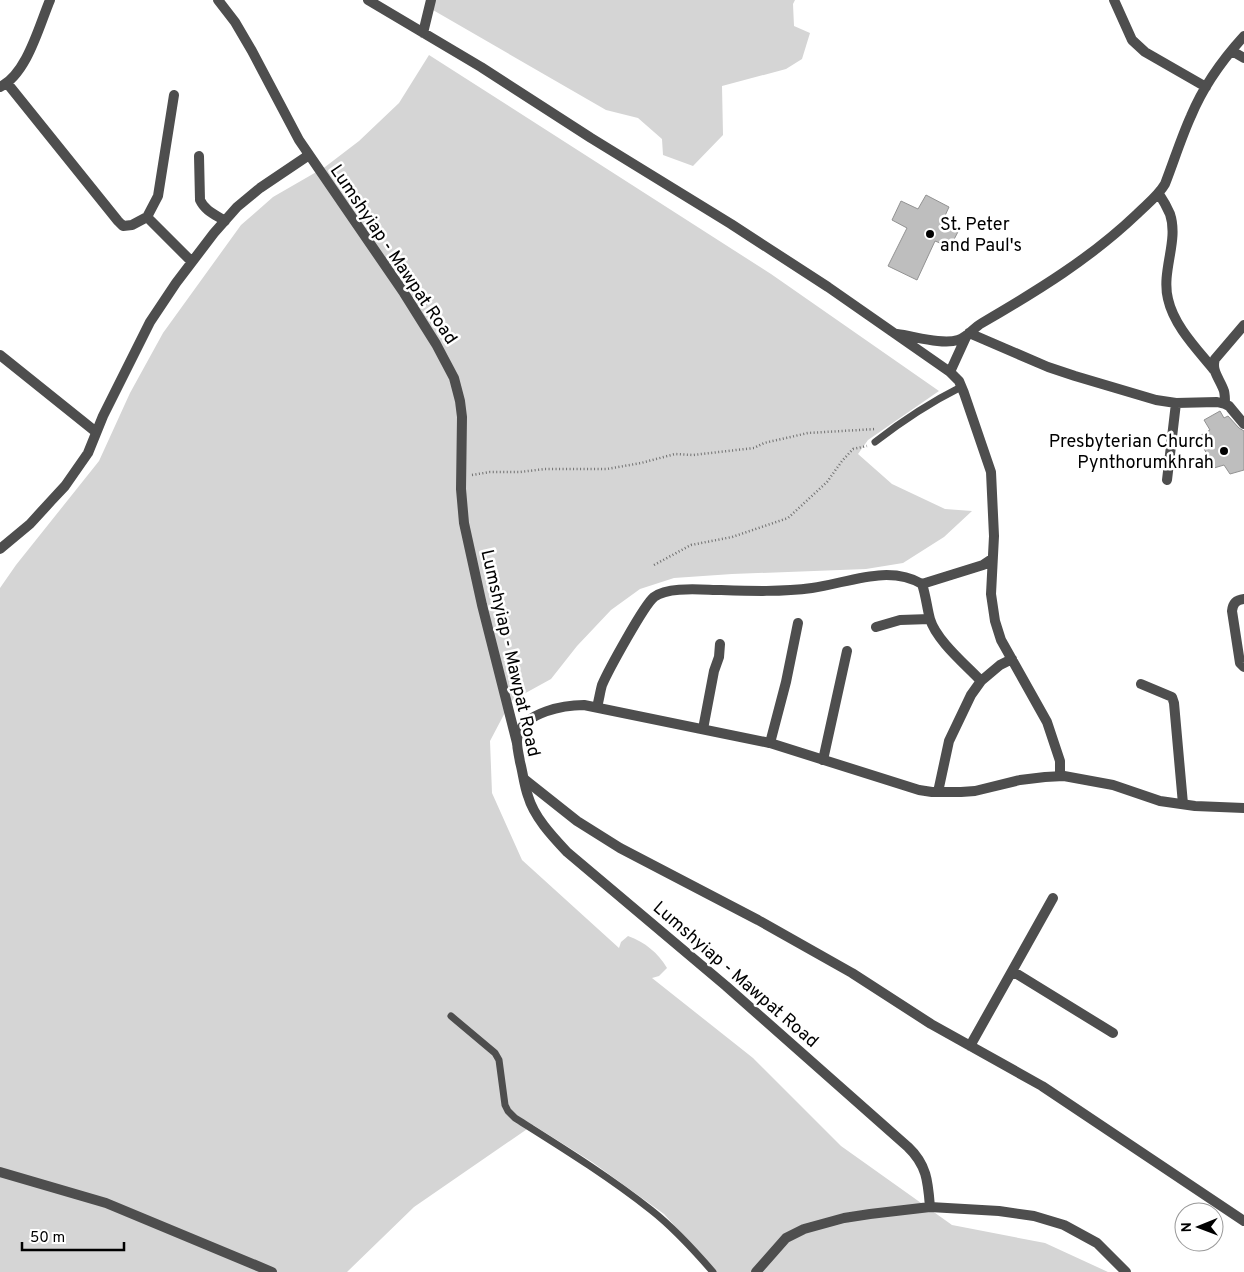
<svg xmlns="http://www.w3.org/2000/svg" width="1244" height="1272" font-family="Overpass,sans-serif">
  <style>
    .green { fill: #d5d5d5 }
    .building { fill: #bebebe; stroke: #929292 }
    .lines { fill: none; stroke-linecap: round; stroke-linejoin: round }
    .path { stroke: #707070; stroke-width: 2.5; stroke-dasharray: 1 2.5; stroke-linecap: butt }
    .service { stroke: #4e4e4e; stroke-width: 7 }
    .minor { stroke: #4e4e4e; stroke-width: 10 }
    .tertiary { stroke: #4e4e4e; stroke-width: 10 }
    .poi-dot { fill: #000; stroke: #fff; stroke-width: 2 }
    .labels { text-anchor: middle; stroke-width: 5; stroke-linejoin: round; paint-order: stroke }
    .poi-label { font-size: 18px; fill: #000; stroke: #fff; text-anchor: start }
    .street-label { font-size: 18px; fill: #000; stroke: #fff }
  </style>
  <rect width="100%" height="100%" fill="#fff"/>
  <path class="green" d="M426,0h369l-2,4 1,22 16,7 -8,26 -16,10 -64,17 1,49 -30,31 -30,-11 -1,-16 -24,-21 -32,-8 -180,-104z
    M429,55l342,219 168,117 -71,49 -10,14 34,30 53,25 27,2 -28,26 -41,26 -37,6 -134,5 -58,4 -34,11 -29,21 -34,36 -26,33 -40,22 -21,40 2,52 30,67 97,88 2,-6 7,-6c17,6 30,17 39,32l-8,8 -7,2 101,80 88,88 111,79 93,18 63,29h-392l-52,-58 -72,-52 -59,-37 -119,82 -67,65h-347v-684l16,-23 83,-104 31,-68 33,-60 78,-108 32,-28 52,-30 34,-26 40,-38z"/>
  <path class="building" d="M926,195l23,12 -6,13 17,8 -10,19 -15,-6 -18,39 -29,-14 19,-38 -15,-8 9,-19 17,8z
    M1220,411l4,7 4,-2 11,12 5,3v39l-14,4 -6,-9 -10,3 -16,-31 12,-7 -6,-10z"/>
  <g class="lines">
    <path class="path" d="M472,475l18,-3h30l25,-3h62l34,-6 34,-9 18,1 61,-7 10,-5 44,-10 68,-4
      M654,565l37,-20 41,-8 56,-19 39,-36 15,-21 11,-12 14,-3"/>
    <path class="service" d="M875,442c27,-21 56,-40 86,-55
      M451,1016l44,37 4,7 6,45 3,6 7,7c46,29 93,58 136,92 23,18 43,40 62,62"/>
    <path class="minor" d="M218,0l17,22 17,29 47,89 105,153 32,51 18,34 6,23 2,16 -1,72 3,34 18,82 35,138
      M368,0l113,67 110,71 140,86 97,63 122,85 9,9 5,12 27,79 3,64 -3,58 4,27 6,19 46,82 13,39v15
      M1114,0l18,40 13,12 61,35
      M423,33l8,-33
      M1232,51l12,7
      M7,83l111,138 5,5 9,-1 15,-8 11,-21 16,-101
      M0,87c27,-13 39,-61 50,-87
      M199,156l1,44c5,11 16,15 25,21
      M1159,194c4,6 8,13 11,20 9,27 -9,57 -2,85 6,27 29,50 46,71
      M147,217l45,45
      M969,333l79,34 27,9 81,24 20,3 41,-1 8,2 4,2 15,18
      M897,334c17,2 45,11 61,6 10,-3 15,-12 24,-17 55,-32 109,-65 155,-109 10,-10 21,-18 28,-30 9,-23 16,-46 26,-68 12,-29 32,-57 53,-80
      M0,355l96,77
      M950,372l16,-35
      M1225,404c0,-4 0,-9 -1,-13 -4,-12 -13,-20 -9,-32l29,-34
      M1167,480l9,-77
      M0,549l30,-25 21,-23 14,-15 23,-33 15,-37 47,-94 26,-39 38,-50 23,-26 23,-19 49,-33
      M922,584l61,-19 9,-6
      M1244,599c-8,1 -11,4 -12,12l8,52 4,4
      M876,627l24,-7 30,-1
      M1141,684l31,13 2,6 9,101
      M597,707c2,-7 3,-15 5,-22 6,-14 42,-80 52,-88 15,-11 49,-7 67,-7 30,1 61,2 91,-2 36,-5 76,-24 110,-4 4,12 5,24 8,35 6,21 36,46 51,62
      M703,729l11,-58 5,-14 1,-13
      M770,743l16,-61 12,-59
      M823,760l24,-109
      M524,779l53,42 43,27 138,72 94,53 79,51 111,62 202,135
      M938,792l11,-51 22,-46 10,-14 19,-16 12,-6
      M1012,971l101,62
      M970,1046l83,-148"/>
    <path class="tertiary" d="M0,1172l106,31 166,69
      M930,1207c-2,-25 -3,-42 -22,-60l-182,-161 -159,-134c-15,-16 -33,-35 -39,-56 -4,-11 -5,-23 -8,-34 -1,-8 -5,-19 -2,-27 7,-23 46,-30 66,-30l186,38 149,47 13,2h29l14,-1 45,-11 25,-3 19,-1 49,9 47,16 35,5 49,2
      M756,1272l30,-34 18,-9 40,-11 26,-4 60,-7 69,4 35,5 30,9 33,18 29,29"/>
  </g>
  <g class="poi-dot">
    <circle cx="930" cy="234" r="5"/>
    <circle cx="1224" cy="451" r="5"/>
  </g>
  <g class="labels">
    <g class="poi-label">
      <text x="940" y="230">St. Peter<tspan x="940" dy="21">and Paul's</tspan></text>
      <text x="1214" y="447" text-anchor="end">Presbyterian Church<tspan x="1214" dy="21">Pynthorumkhrah</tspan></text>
    </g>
    <g class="street-label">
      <text transform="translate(394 254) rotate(56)" y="6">Lumshyiap - Mawpat Road</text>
      <text transform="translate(511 653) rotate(77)" y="6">Lumshyiap - Mawpat Road</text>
      <text transform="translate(736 974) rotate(41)" y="6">Lumshyiap - Mawpat Road</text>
    </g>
  </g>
  <g transform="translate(1199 1227) rotate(269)"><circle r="24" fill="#ffffff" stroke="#999999"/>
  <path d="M0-4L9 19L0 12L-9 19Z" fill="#000000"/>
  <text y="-8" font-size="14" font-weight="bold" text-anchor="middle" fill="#000000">N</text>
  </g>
  <path d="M22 1242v8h102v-8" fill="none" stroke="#000000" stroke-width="2.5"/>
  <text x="30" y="1242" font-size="15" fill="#000000" stroke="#ffffff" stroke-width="4" paint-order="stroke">50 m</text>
</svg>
